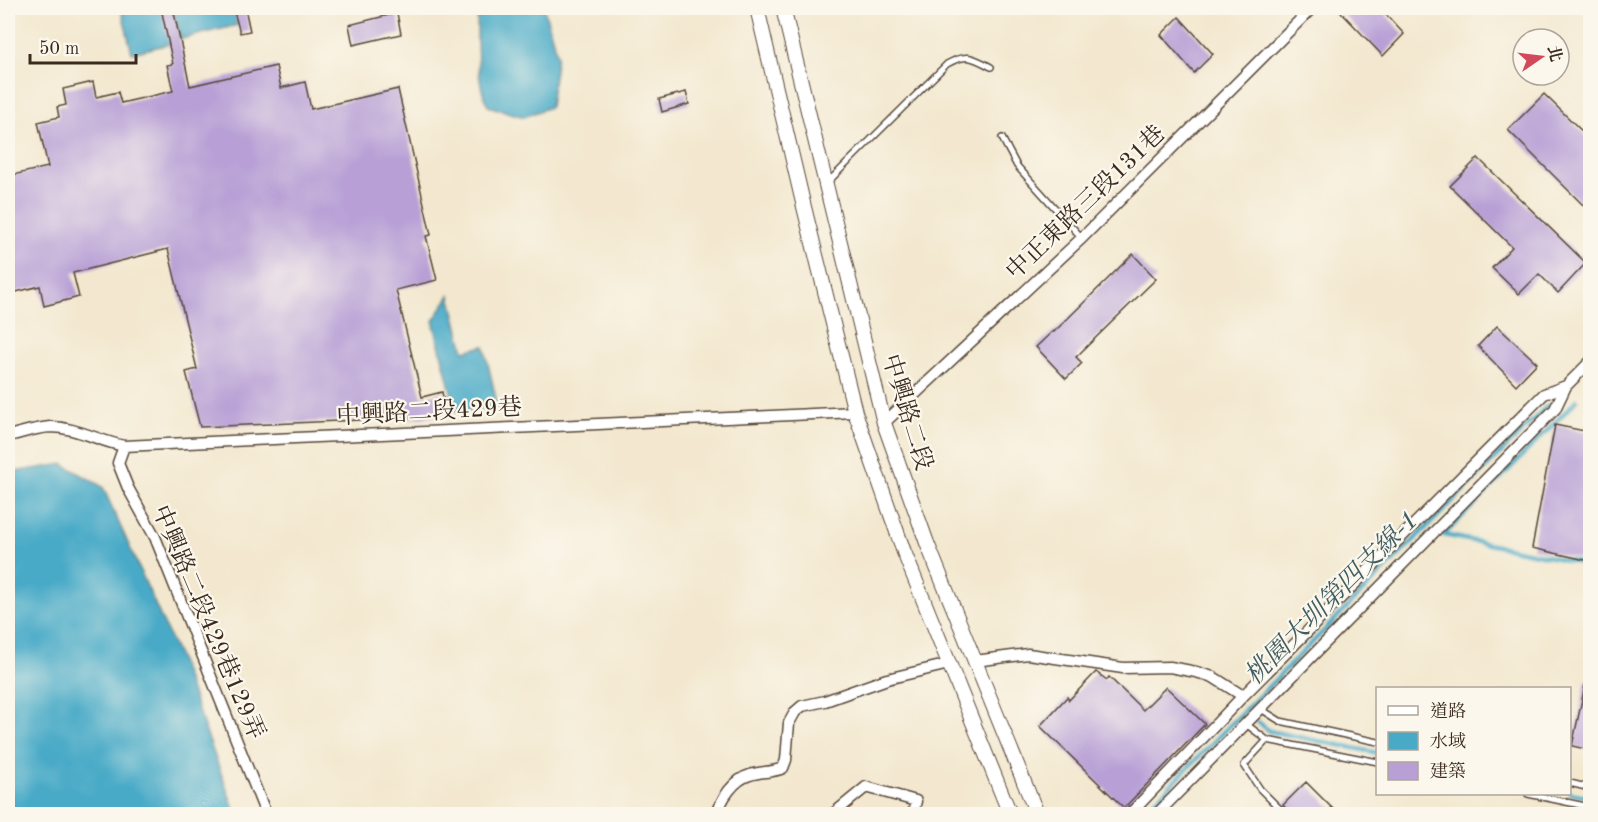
<svg xmlns="http://www.w3.org/2000/svg" width="1598" height="822" font-family="'Old Standard TT','Noto Serif TC',serif">
  <style>
    .water { fill: #48aac7; stroke: #426a72; stroke-width: 1.5 }
    .lines { fill: none; stroke-linecap: round; stroke-linejoin: round }
    .stream { stroke: #48aac7; stroke-width: 4.5 }
    .building { fill: #b8a0d6 }
    .service-casing { stroke: #574639; stroke-width: 8 }
    .minor-casing { stroke: #574639; stroke-width: 13 }
    .tertiary-casing { stroke: #574639; stroke-width: 16 }
    .service { stroke: #fff; stroke-width: 5 }
    .minor { stroke: #fff; stroke-width: 10 }
    .tertiary { stroke: #fff; stroke-width: 14 }
    .labels { text-anchor: middle; stroke-width: 4.5; stroke-linejoin: round; paint-order: stroke }
    .street-label { font-size: 24px; fill: #3b2a1e; stroke: #fbf7ec }
    .water-label { font-size: 26px; font-style: italic; fill: #405d62; stroke: #fbf7ec }
  </style>
  <rect width="100%" height="100%" fill="#fbf7ec"/>
  <filter id="ink" filterUnits="userSpaceOnUse"><feTurbulence type="fractalNoise" baseFrequency=".0167" numOctaves="2"/><feDisplacementMap in="SourceGraphic" scale="12" xChannelSelector="R" yChannelSelector="G"/><feConvolveMatrix kernelMatrix="1 2 1 2 8 2 1 2 1" color-interpolation-filters="sRGB"/></filter>
  <filter id="wash" filterUnits="userSpaceOnUse"><feTurbulence type="fractalNoise" baseFrequency=".008" numOctaves="4" result="noise"/><feDisplacementMap in="SourceGraphic" scale="24" xChannelSelector="R" yChannelSelector="G"/><feGaussianBlur stdDeviation="1.35" result="paint"/><feColorMatrix in="noise" values="0 0 0 0 0 0 0 0 0 0 0 0 0 0 0 0 0 1.4 0 .05"/><feComposite in="paint" operator="in"/></filter>
  <g filter="url(#wash)">
    <rect width="100%" height="100%" fill="#f3e8cf"/>
    <path class="water" d="M121,8h40l9,36 -38,9z
      M173,8h60l5,17 -57,14z
      M483,8h61l13,47 -7,52 -26,10 -36,-11c-12,-21 -12,-72 -10,-96z
      M450,295l14,56 20,-5 14,61 -42,5 -23,-91z
      M63,464l40,23 76,171 57,156h-228v-341z"/>
    <g class="lines">
      <path class="stream" d="M1577,400l-133,135 146,30
        M1258,722l11,9 109,22
        M1570,793l20,4
        M1142,814l405,-408"/>
    </g>
    <g id="blocks">
      <path class="building" d="M161,8h12l17,78 86,-20 5,22 24,-6 6,27 87,-20 33,146 -5,1 11,44 -41,10 26,107 20,-5 4,21 -16,4 -230,10 -14,-55 11,-3 -29,-120 -95,24 6,24 -35,9 -4,-20 -32,8v-118l40,-9 -10,-45 21,-5 -2,-10 9,-2 -3,-16 30,-7 3,15 22,-5 3,11 52,-12 -6,-26 6,-1z
        M233,8h12l5,23 -10,2z
        M1337,8h43l24,26 -21,22z
        M397,13l4,21 -48,11 -4,-20z
        M1179,17l34,37 -19,19 -33,-38z
        M686,92l3,12 -27,8 -3,-13z
        M1544,94l46,45v73l-82,-82z
        M1478,158l108,105 -28,30 -19,-19 -20,20 -27,-26 20,-21 -62,-61z
        M1133,254l23,25 -80,78 6,6 -16,16 -30,-32 17,-16 1,1z
        M1497,326l40,37 -21,22 -38,-39z
        M1555,425l35,7v129l-58,-13z
        M1096,672l11,8 2,-3 34,33 23,-23 39,37 -81,84 -84,-82 27,-29 2,3z
        M1586,681l4,1v68l-18,-4z
        M1306,782l32,32 -48,-1 -7,-8z"/>
    </g>
  </g>
  <g filter="url(#ink)">
    <use href="#blocks" fill-opacity="0" stroke="#574639" stroke-width="1.5"/>
    <g class="lines">
      <defs>
        <path id="service" d="M1002,138l15,28 65,72
          M828,182l119,-118c19,-11 25,-7 44,3
          M1261,709l19,12 98,21
          M1246,724l21,16 111,22
          M1267,740l-23,25 16,24 25,25
          M1570,783l20,5
          M1528,794l62,13"/>
        <path id="minor" d="M884,423l198,-185 230,-230
          M8,436c13,-3 28,-8 42,-9 25,0 49,14 74,19l731,-34
          M124,446l-6,17 10,25 27,49 111,277
          M975,661l53,-7 95,14 47,-1 26,5 17,5 30,19
          M718,814c2,-15 17,-35 32,-39 11,-4 22,-2 33,-7l3,-8 3,-37 6,-11 7,-6 23,-5 62,-22 62,-15
          M833,814l33,-27 50,14 -3,13
          M1130,814l113,-118 301,-302 22,-8
          M1157,814l398,-405 11,-23 24,-24"/>
        <path id="tertiary" d="M757,8l47,199 51,205 49,140 106,262
          M783,8l101,415 43,120 110,271"/>
      </defs>
      <use href="#service" class="service-casing"/>
      <use href="#minor" class="minor-casing"/>
      <use href="#tertiary" class="tertiary-casing"/>
      <use href="#service" class="service"/>
      <use href="#minor" class="minor"/>
      <use href="#tertiary" class="tertiary"/>
    </g>
  </g>
  <g class="labels">
    <g class="street-label">
      <text transform="translate(1085 202) rotate(-44)" y="8">中正東路三段131巷</text>
      <text transform="translate(429 411) rotate(-3)" y="8">中興路二段429巷</text>
      <text transform="translate(908 412) rotate(73)" y="8">中興路二段</text>
      <text transform="translate(209 622) rotate(67)" y="8">中興路二段429巷129弄</text>
    </g>
    <g class="water-label">
      <text transform="translate(1331 597) rotate(-45)" y="9">桃園大圳第四支線-1</text>
    </g>
  </g>
  <rect width="1598" height="822" fill="none" stroke="#fbf7ec" stroke-width="30"/>
  <rect x="1376" y="687" width="195" height="108" fill="#fbf7ec" stroke="#aea59a" stroke-width="1.5"/>
  <rect x="1388" y="706" width="30" height="9" fill="#ffffff" stroke="#aea59a" stroke-width="1.5"/>
  <text x="1430" y="717" font-size="18" fill="#3b2a1e">道路</text>
  <rect x="1388" y="732" width="30" height="18" fill="#48aac7" stroke="#aea59a" stroke-width="1.5"/>
  <text x="1430" y="747" font-size="18" fill="#3b2a1e">水域</text>
  <rect x="1388" y="762" width="30" height="18" fill="#b8a0d6" stroke="#aea59a" stroke-width="1.5"/>
  <text x="1430" y="777" font-size="18" fill="#3b2a1e">建築</text>
  <g transform="translate(1541 57) rotate(76)"><circle r="28" fill="#fbf7ec" stroke="#aea59a" stroke-width="1.5"/>
  <path d="M0-4.5L10 22L0 15L-10 22Z" fill="#d1495b"/>
  <text y="-9" font-size="16" font-weight="bold" text-anchor="middle" fill="#3b2a1e">北</text>
  </g>
  <path d="M30 54v9h106v-9" fill="none" stroke="#3b2a1e" stroke-width="3"/>
  <text x="39" y="54" font-size="18" fill="#3b2a1e" stroke="#fbf7ec" stroke-width="4.5" paint-order="stroke">50 m</text>
</svg>
